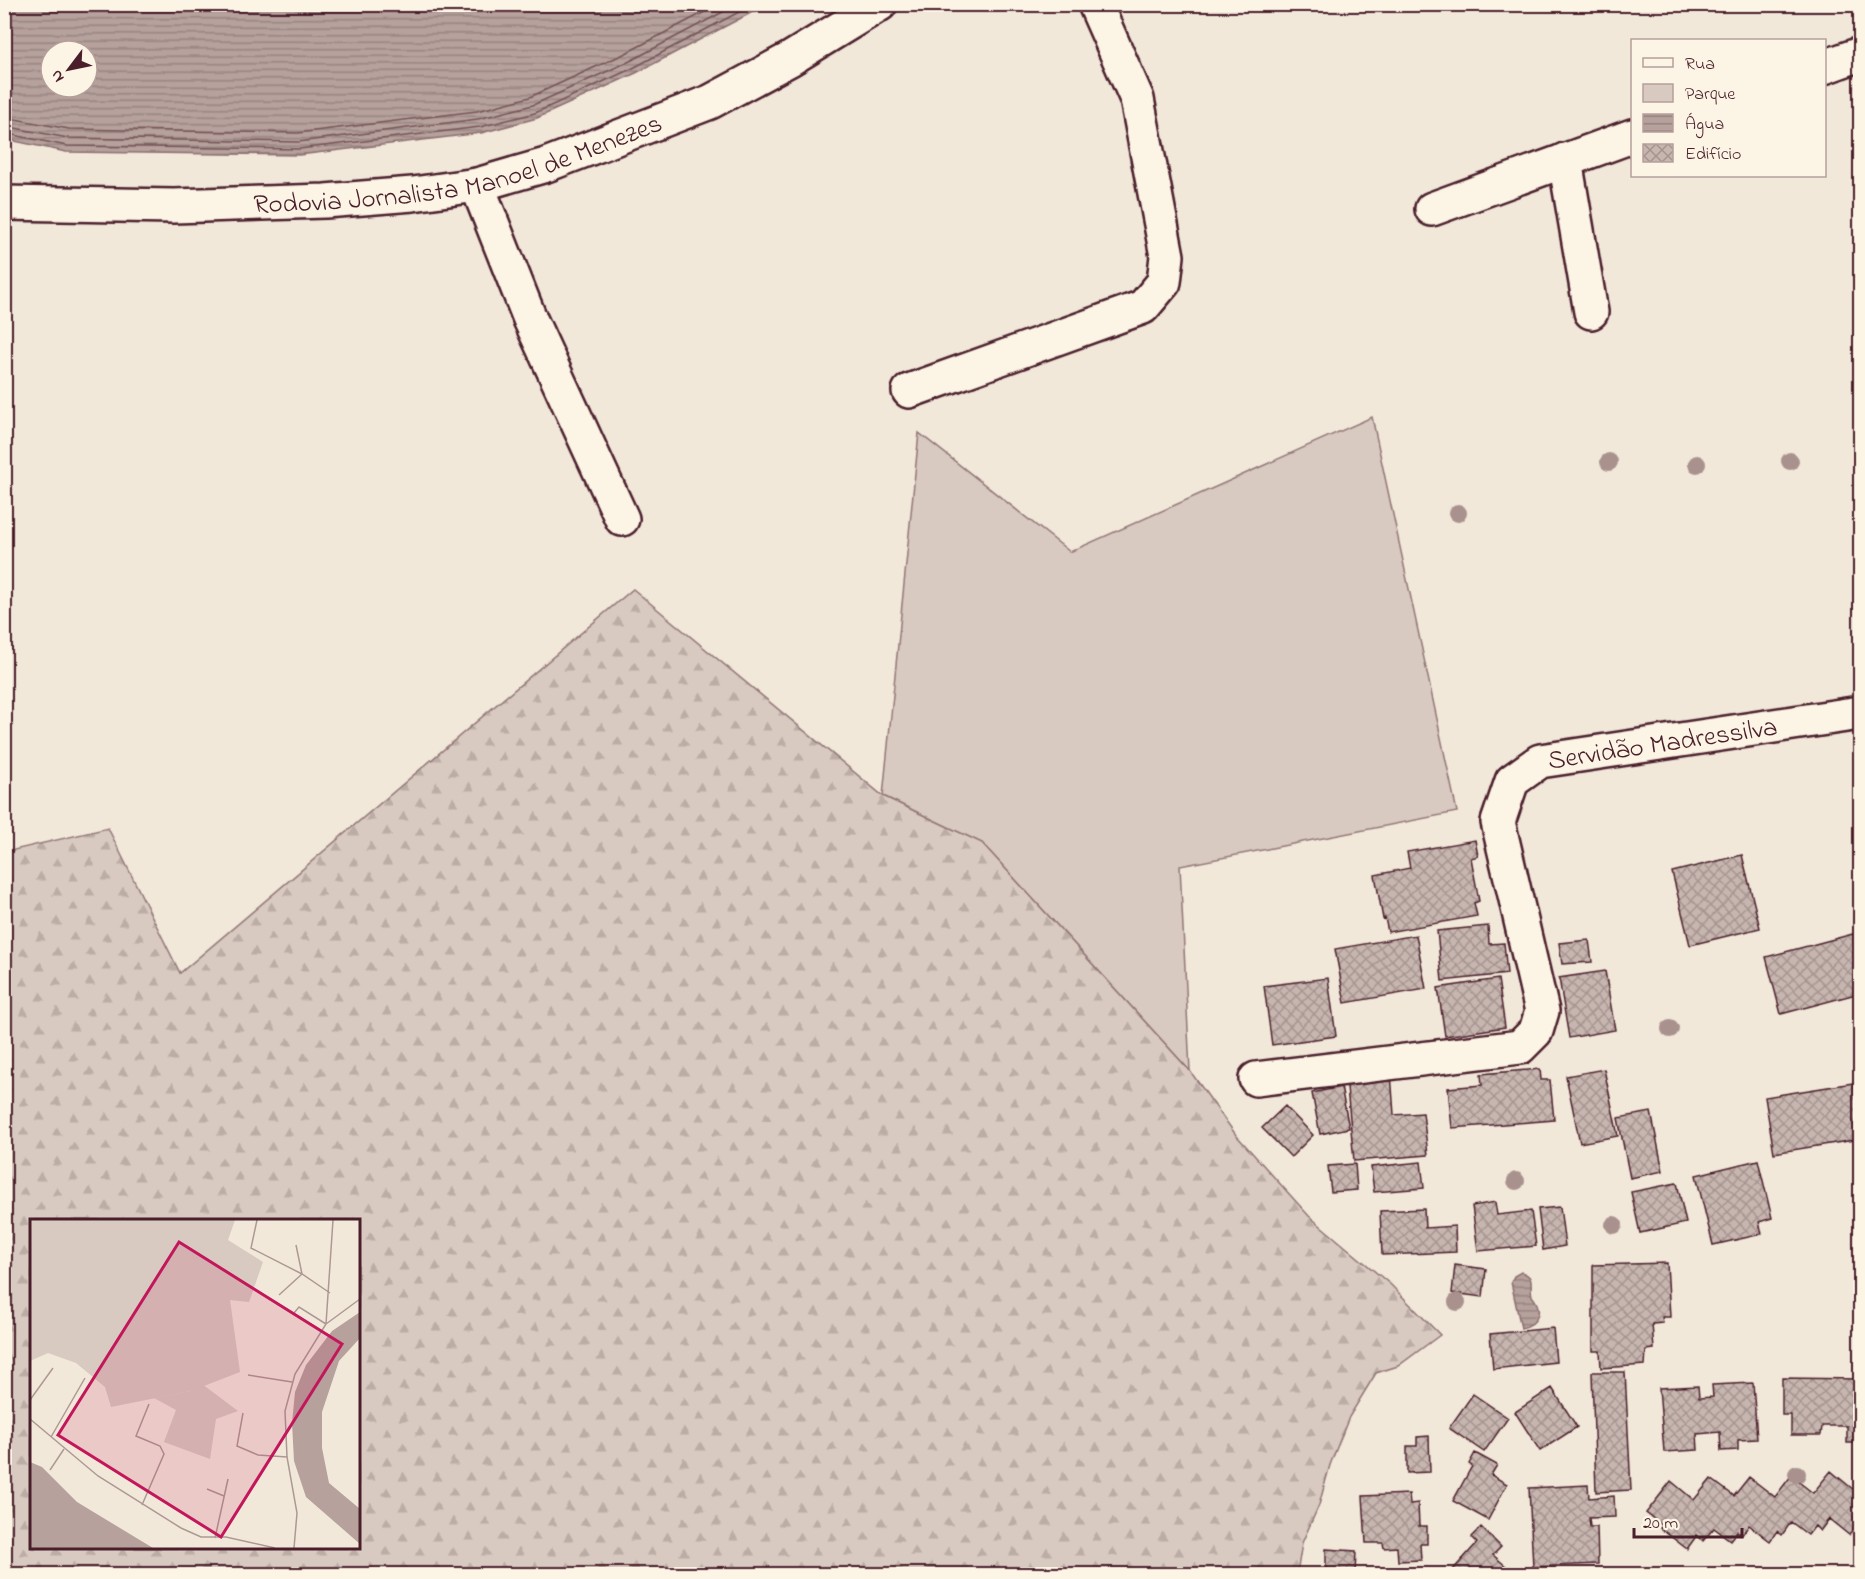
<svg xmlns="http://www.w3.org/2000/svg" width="1865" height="1579" font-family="'Indie Flower',sans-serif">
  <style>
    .green { fill: #d8cac0; stroke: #917476; stroke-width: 1.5 }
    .forest { fill: url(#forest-firs); stroke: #917476; stroke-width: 1.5; fill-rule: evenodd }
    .water { fill: url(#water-rules); stroke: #8b6d6f; stroke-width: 1.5; fill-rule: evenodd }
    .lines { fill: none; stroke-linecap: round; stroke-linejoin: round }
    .shore { stroke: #755358; stroke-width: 1.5 }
    .building { fill: url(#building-cross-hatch); stroke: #4a1f2b; stroke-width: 1.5 }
    .minor-casing { stroke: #4a1f2b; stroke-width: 38 }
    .major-casing { stroke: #4a1f2b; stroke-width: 38 }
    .minor { stroke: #fcf5e5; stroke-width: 33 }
    .major { stroke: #fcf5e5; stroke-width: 33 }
    .tree { fill: #a9918e }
    .labels { text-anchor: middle; stroke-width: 4.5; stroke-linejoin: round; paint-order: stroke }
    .street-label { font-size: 27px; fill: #4a1f2b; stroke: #fcf5e5 }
    .inset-road { fill: none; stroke: #ae9894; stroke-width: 1.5 }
    .view { fill: #c2185b; fill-opacity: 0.15; stroke: #c2185b; stroke-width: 3 }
    .inset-edge { fill: none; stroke: #4a1f2b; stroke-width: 3 }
  </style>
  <defs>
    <pattern id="forest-firs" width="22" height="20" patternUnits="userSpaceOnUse" patternTransform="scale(1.5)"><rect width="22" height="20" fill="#d8cac0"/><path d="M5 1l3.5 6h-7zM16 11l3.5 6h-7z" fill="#bbada5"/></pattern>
    <pattern id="water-rules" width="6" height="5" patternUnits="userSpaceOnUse" patternTransform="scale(1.5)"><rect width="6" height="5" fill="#b6a19c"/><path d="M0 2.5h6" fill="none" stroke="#96837f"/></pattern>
    <pattern id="building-cross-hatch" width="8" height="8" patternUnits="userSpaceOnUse" patternTransform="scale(1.5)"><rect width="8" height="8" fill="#c7b6af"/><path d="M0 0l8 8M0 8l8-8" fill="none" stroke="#a4938f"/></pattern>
  </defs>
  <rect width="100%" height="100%" fill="#f1e8da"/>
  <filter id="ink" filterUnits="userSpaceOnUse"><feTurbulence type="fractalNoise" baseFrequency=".0167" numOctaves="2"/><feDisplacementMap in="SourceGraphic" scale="12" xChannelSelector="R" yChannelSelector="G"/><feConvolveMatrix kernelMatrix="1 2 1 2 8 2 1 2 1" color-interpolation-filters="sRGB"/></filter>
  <g filter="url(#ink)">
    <path class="green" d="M1372,417l85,395 -277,54 10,205 -208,-228 -99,-47 36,-363 151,119z"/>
    <path class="forest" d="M633,589l250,207 99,47 208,228 46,64 73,81 82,69 49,50 -42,31 -22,7 -27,44 -19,48 -11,40 -17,38 -5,31h-1292v-722l103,-24 72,145zM32,1220h326v328h-326z"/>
    <path class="water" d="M5,4h761v1l-130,68 -99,45 -56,15 -182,22 -233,-3 -61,-13zM51,51h36v36h-36z
      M1521,1272c15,5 8,12 11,24 11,13 8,28 -11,32l-10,-46 3,-6z"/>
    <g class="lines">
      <path class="shore" d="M4,117l65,12 229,4 179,-22 53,-14 96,-44 94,-49
        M4,126l64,12 230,4 180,-23 55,-14 97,-44 108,-57
        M4,133l63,13 232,3 181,-22 55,-14 98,-45 121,-64"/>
    </g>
    <path class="building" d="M1475,840l3,16 -7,2 8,43 -5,2 3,13 -89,16 -3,-14 -2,1 -8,-44 35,-7 -3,-16z
      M1742,855l18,73 -70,17 -18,-73z
      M1488,926l1,18 15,-1 3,31 -65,7 -5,-50z
      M1853,934l7,31v28l-79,21 -15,-57z
      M1416,935l10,54 -81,14 -10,-54z
      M1589,940l3,22 -30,2 -3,-21z
      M1605,971l10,59 -46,8 -10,-60z
      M1328,978l8,58 -64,9 -8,-59z
      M1498,979l7,48 -60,9 -7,-48z
      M1540,1069l1,11h9l4,40 -102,8 -4,-40 34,-3 -1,-11z
      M1604,1069l14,67 -38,7 -14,-67z
      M1391,1073l3,42 29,-2 5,42 -74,6 -8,-84z
      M1860,1082v57l-86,14 -9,-56z
      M1341,1087l8,41 -29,6 -8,-41z
      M1285,1106l28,29 -22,22 -29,-29z
      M1651,1112l12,59 -33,7 -12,-60z
      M1758,1160l14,58 -13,4 3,12 -49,11 -17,-70z
      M1421,1162l3,26 -50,4 -3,-25z
      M1355,1164l2,26 -26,2 -3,-26z
      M1677,1183l9,40 -46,10 -9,-41z
      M1495,1202l2,13 34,-4 5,35 -58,5 -6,-45z
      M1560,1207l5,39 -22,4 -5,-41z
      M1424,1209l1,19 30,-2 1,26 -74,3 -2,-44z
      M1667,1263l3,54h-8l1,6 -11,1 2,25 -8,1 -1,15 -44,3 -1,-17h-7v-86z
      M1455,1265l31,4 -3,28 -31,-4z
      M1553,1328l3,34 -63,7 -3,-35z
      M1592,1372h33l6,118 -35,2z
      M1782,1378l78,1v64h-13v-17h-25l-1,9h-30v-20h-9z
      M1753,1383l4,56 -19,1v10l-17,1 -1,-19 -23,2 1,16 -34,2 -5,-64 39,-2 1,12 14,-1 -1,-12z
      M1552,1388l25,39 -37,24 -25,-39z
      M1473,1394l35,24 -24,34 -35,-24z
      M1429,1436l1,36 -23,1v-27h10v-9z
      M1475,1453l22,12 -6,10 16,9 -19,36 -35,-19 19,-35 -3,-2z
      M1831,1471l29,24v37l-5,-4 -6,7 -20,-16 -9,12 -5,-5 -7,9 -17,-13 -9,13 -5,-4 -7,10 -21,-16 -7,10 -5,-4 -7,9 -16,-12 -11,13 -6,-6 -10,14 -27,-21 3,-2 -17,-13 25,-32 23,19 17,-21 23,17 15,-19 26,20 16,-21 22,17z
      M1588,1485l1,13 25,-2 1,21 -26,1 1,9h7l1,37 -65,3 -4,-79z
      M1409,1494l1,10 8,-1 1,23h8v18h-7l1,16 -23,1 -1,-14 -13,1 -1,-5h-17l-3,-47z
      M1481,1527l20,20 -8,8 15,13 -6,6h-46l-4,-3 25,-28 -6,-6z
      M1326,1549l30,2 -1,23h-29z"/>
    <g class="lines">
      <defs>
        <g id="minor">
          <path d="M1824,67l36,-13"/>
          <path d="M1565,160l26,152"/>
          <path d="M477,185l53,134 92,200"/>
          <path d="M1432,209l200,-73"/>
          <path d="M909,391l234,-84 21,-25 3,-26 -30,-157 -42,-95"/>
          <path id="s1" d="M1256,1079l264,-32 16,-16 6,-20 -44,-189 14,-41 28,-20 320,-48"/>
        </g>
        <g id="major">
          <path id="s2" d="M4,203l170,3 151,-5 88,-7 64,-9 69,-20 164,-63 80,-43 90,-55"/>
        </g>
      </defs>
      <use href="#minor" class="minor-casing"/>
      <use href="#major" class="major-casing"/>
      <use href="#minor" class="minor"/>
      <use href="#major" class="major"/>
    </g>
    <g class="tree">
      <circle cx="1790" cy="461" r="9"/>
      <circle cx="1609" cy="462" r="9"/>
      <circle cx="1697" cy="464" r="9"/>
      <circle cx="1458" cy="513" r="9"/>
      <circle cx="1670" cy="1029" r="9"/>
      <circle cx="1516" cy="1181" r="9"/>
      <circle cx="1614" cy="1225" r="9"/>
      <circle cx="1457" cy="1302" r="9"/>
      <circle cx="1797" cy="1474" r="9"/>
    </g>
  </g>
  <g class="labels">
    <g class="street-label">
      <text dy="9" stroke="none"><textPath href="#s2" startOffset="459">Rodovia Jornalista Manoel de Menezes</textPath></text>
      <text dy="9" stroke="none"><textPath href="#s1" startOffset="705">Servidão Madressilva</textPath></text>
    </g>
  </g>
  <g transform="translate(30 1219)">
    <rect width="330" height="330" fill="#f1e8da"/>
    <path d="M172,165l36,27 -22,8 -6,40 -46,-17 12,-32 -22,-12 37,-7z" fill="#d8cac0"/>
    <path d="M0,1h205l-7,20 35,22 -14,40 -19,-2 10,72 -49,19 -80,16 -6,-20 -29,-24 -28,-10 -18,8z" fill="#d8cac0"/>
    <path d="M330,93v26l-21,23 -17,51v36l7,35 31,26v35l-54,-47 -12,-36 -2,-38 3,-31 11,-27 26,-34zM0,243l12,5 35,35 76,46h-123z" fill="#b6a19c"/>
    <path class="inset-road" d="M227,1l-6,28 51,26 28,19M266,26l6,29M249,76l23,-21M264,94l5,-6 27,17M296,105l34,-25M218,156l44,7M0,181l23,-32M213,194l-6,33 21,9 29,2M0,200l68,57 83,52 20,9h25l49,11M21,218l34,-59M20,251l14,-21M177,270l17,7M112,286l22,-51 -4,-8 -24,-10 13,-32M185,319l13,-59M264,329l3,-35 -10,-56 -2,-46 10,-37 31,-50 7,-104"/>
    <path class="view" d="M149,23l163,102 -121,193 -163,-102z"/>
    <rect width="330" height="330" class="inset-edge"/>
  </g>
  <rect width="1865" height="1579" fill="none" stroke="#fcf5e5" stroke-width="24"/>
  <rect x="12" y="12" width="1841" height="1555" fill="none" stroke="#4a1f2b" stroke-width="2" filter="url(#ink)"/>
  <rect x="1631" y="39" width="195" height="138" fill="#fcf5e5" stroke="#b59f9b" stroke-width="1.5"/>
  <rect x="1643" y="58" width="30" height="9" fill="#fcf5e5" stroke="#b59f9b" stroke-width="1.5"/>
  <text x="1685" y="69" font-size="18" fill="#4a1f2b">Rua</text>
  <rect x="1643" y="84" width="30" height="18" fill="#d8cac0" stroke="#b59f9b" stroke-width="1.5"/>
  <text x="1685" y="99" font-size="18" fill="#4a1f2b">Parque</text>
  <rect x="1643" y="114" width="30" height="18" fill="url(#water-rules)" stroke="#b59f9b" stroke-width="1.5"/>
  <text x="1685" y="129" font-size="18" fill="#4a1f2b">Água</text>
  <rect x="1643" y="144" width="30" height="18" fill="url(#building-cross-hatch)" stroke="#b59f9b" stroke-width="1.5"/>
  <text x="1685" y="159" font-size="18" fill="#4a1f2b">Edifício</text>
  <g transform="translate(69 69) rotate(238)"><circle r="28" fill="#fcf5e5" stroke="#b59f9b" stroke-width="1.5"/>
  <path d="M0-4.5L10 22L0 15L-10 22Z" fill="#4a1f2b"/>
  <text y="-9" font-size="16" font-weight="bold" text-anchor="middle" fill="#4a1f2b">N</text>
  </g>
  <path d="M1634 1528v9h108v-9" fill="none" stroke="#4a1f2b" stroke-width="3"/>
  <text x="1643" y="1528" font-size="18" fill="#4a1f2b" stroke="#fcf5e5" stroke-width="4.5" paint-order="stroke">20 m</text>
</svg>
